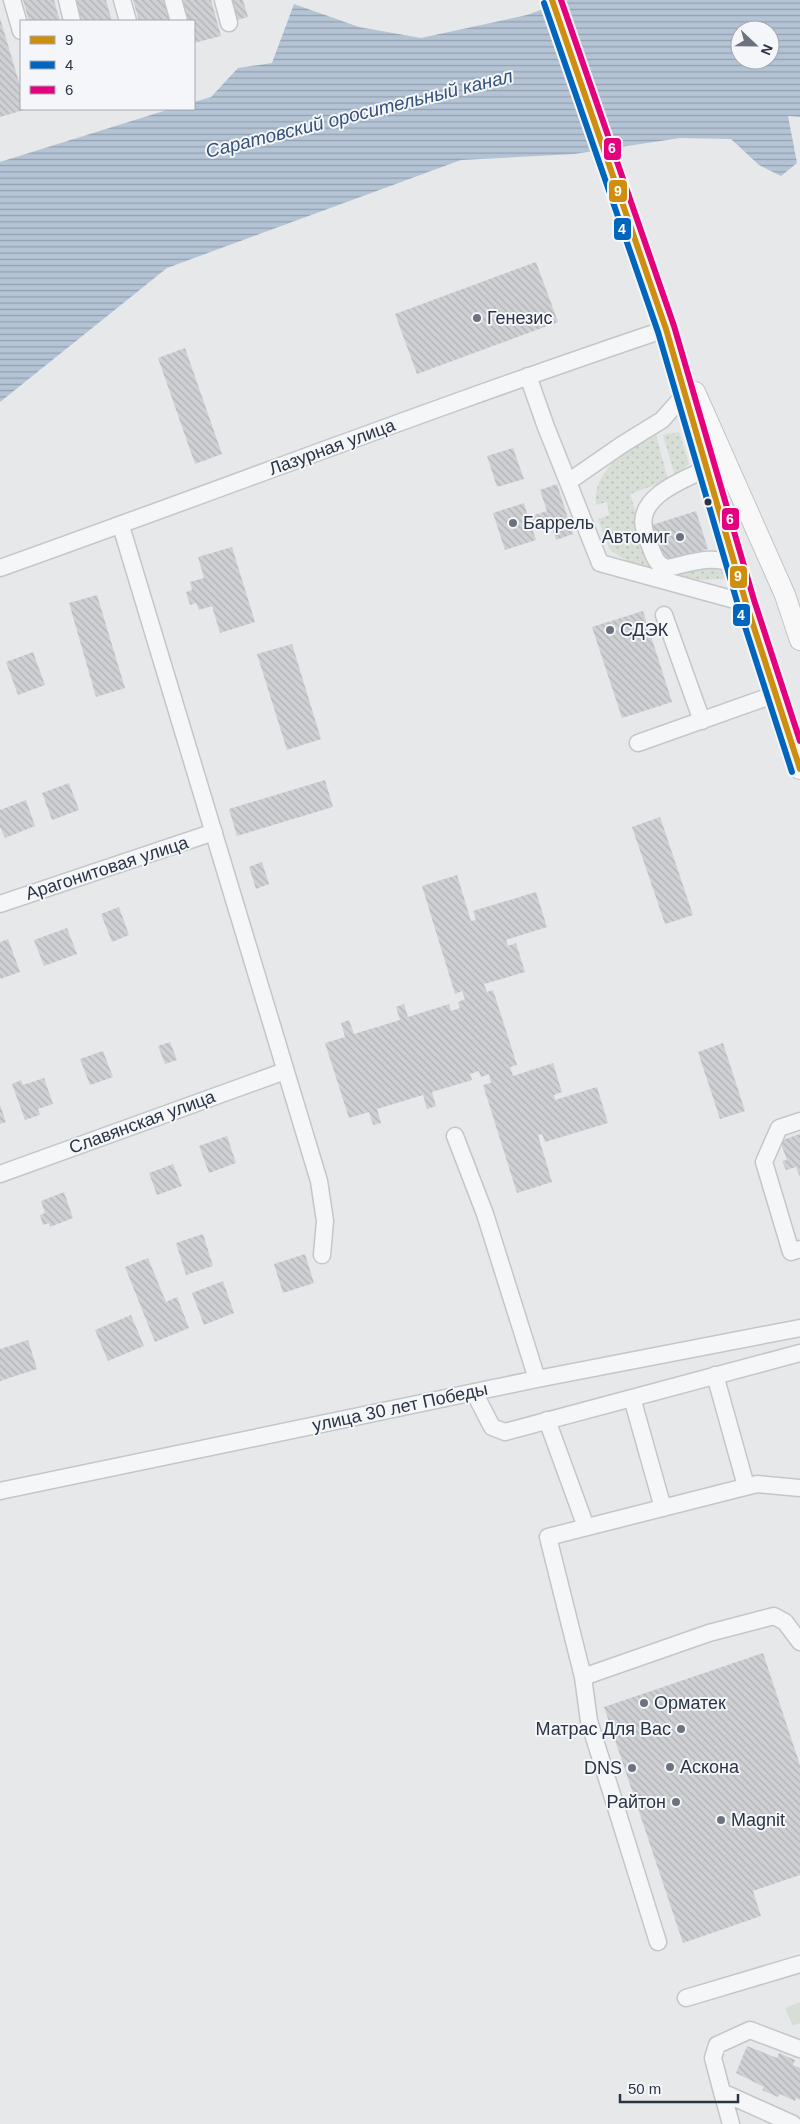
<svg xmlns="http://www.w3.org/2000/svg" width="800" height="2124" font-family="Arial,sans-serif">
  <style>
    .grass { fill: url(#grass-dots) }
    .green { fill: #d6ded6 }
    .water { fill: url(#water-rules); fill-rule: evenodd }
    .building { fill: url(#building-back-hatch) }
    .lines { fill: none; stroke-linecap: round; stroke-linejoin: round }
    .minor-casing { stroke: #c4c6c8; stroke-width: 19 }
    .major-casing { stroke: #c2c5c8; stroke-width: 22 }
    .minor { stroke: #f5f6f7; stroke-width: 16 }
    .major { stroke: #f8f8f8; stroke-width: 20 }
    .bus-1-casing { stroke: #f4f6f9; stroke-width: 10 }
    .bus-2-casing { stroke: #f4f6f9; stroke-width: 10 }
    .bus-3-casing { stroke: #f4f6f9; stroke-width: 10 }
    .bus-1 { stroke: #ce8f0e; stroke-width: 6 }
    .bus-2 { stroke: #0065bd; stroke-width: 6 }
    .bus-3 { stroke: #e5007d; stroke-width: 6 }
    .poi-dot { fill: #6c737f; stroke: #f4f6f9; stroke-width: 2 }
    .bus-dot { fill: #2b3445; stroke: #f4f6f9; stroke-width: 2 }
    .labels { text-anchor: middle; stroke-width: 4; stroke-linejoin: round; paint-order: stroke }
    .poi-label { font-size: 18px; fill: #2b3445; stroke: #f4f6f9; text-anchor: start }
    .street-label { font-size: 18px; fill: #2b3445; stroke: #f4f6f9 }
    .water-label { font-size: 19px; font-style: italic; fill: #34527a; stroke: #f4f6f9 }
    .line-badge { stroke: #f4f6f9; stroke-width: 2 }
    .badge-label { font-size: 14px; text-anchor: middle; font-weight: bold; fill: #fff }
  </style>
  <defs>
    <pattern id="grass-dots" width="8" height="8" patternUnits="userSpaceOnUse" patternTransform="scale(1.25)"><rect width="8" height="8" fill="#d6ded6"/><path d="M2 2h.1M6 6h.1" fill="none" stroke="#b8bfb9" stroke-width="1.8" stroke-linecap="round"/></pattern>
    <pattern id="water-rules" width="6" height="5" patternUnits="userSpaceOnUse" patternTransform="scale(1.25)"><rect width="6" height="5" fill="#b4c4d5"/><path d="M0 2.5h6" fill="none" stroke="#93a0af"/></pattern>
    <pattern id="building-back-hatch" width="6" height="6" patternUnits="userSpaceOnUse" patternTransform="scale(1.25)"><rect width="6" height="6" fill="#ced0d3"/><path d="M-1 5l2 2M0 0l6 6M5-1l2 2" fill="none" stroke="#b1b3b6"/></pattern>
  </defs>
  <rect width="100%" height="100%" fill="#e6e8ea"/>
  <path class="grass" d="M679,432l10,32 -14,12 -12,-41z
    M656,435l12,45 -38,14 24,78 -27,-11 -17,-11 -12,-31 11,-4 -2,-13 -11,3c-4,-35 32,-57 60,-70z
    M719,562l6,17 -25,1 -23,-5z"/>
  <path class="green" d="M800,2002v21l-7,3 -8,-18z"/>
  <path class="water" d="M568,0h232v117l-12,-1 9,47 -16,13 -22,-11 -28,-26 -51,-1 -106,16 -113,6 -294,108 -167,134v-240l170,-53h24v-7l17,-5 27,-29 34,-5 22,-59 65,23 62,11 106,-23zM740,30h30v30h-30z"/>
  <path class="building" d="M23,0h31l6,21h-31z
    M74,0h32l6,21h-32z
    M133,0h31l6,21h-31z
    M179,0h32l10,36 -27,7v-22h-9z
    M228,0h15l5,17 -14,4z
    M0,18l21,71v20h6l-27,8z
    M536,262l22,60 -141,52 -22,-60z
    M185,348l37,106 -27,10 -37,-106z
    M513,448l11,31 -27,8 -10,-31z
    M557,484l16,50 -17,6 -6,-18 -18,6 4,12 -31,10 -12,-37 31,-10 4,14 19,-6 -7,-21z
    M696,511l12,38 -45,13 -11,-37z
    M232,547l23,75 -35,11 -8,-27 -13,4 -3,-7 -6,2 -4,-13 6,-2 -2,-8 14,-4 -6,-21z
    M97,595l28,93 -29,9 -27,-94z
    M643,611l29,91 -50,16 -30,-91z
    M292,644l29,95 -34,11 -30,-96z
    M33,652l12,33 -27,10 -12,-33z
    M325,780l8,27 -96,29 -8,-27z
    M69,783l10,27 -27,10 -10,-27z
    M26,800l9,26 -30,12 -5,-11v-17z
    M660,817l33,98 -28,9 -33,-97z
    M262,862l7,22 -13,5 -7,-22z
    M457,875l14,46 5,-1 -3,-9 63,-19 11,35 -41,13 2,6 8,-3 9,29 -41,12 3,8 6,-2 24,75 -7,2 3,9 40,-13 9,29 -8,3 1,5 42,-13 11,36 -63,19 -3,-8 -4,1 14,47 -35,11 -34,-108 8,-2 -2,-9 -8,3 -2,-6 -9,3 2,6 -40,12 4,14 -9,3 -4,-14 -46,14 4,14 -8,2 -4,-13 -20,6 -24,-75 20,-6 -4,-14 8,-3 5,14 46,-14 -4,-13 8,-3 4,13 41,-13 2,7 9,-3 -2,-6 7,-3 -3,-8 -7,3 -33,-108z
    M119,907l10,28 -17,7 -11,-28z
    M67,928l10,26 -33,12 -10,-26z
    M8,939l12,33 -20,7v-37z
    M170,1042l7,18 -12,4 -7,-18z
    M723,1043l22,68 -25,8 -22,-67z
    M103,1051l10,26 -23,8 -10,-26z
    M44,1078l9,26 -15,5 2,6 -15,5 -13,-36 9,-4 2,5z
    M0,1105l6,17 -6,2z
    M800,1134v43l-4,-10 -10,3 -4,-9 5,-1 -7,-19z
    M227,1136l9,27 -27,10 -10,-27z
    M173,1164l9,22 -25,9 -8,-22z
    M64,1192l9,26 -23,9 -1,-4 -6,2 -3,-10 5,-2 -4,-12z
    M203,1234l10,32 -27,9 -10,-32z
    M305,1254l9,29 -31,10 -9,-29z
    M148,1258l18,44 11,-5 12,31 -34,14 -30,-75z
    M223,1281l11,32 -30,12 -12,-32z
    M131,1315l13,31 -36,15 -13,-31z
    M28,1340l9,29 -37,12v-32z
    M763,1653l37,112v110l-47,16 8,25 -78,27 -79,-236z
    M747,2046l30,12 2,-5 16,7 -2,5 7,3v32l-4,-2 -1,3 -15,-7 -2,3 -16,-7 2,-3 -28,-14z"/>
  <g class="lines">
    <defs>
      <path id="minor" d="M12,0l9,31
        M67,0l5,21
        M122,0l6,21
        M173,0l6,21
        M223,0l6,23
        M528,376l18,51 22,55
        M685,394l-23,26 -39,24 -55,38 32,81 146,40
        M706,469c-21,10 -69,27 -62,59 1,6 4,12 6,18 3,7 6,19 15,21 4,2 10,-1 15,-2 20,-5 37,-9 56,0
        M121,526l198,655 6,40 -3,34
        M0,568c222,-79 442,-164 666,-239
        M664,615l38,106
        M638,743l138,-49
        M0,904l214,-72
        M800,1121l-21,7 -15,34 27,90 9,-3
        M455,1136l30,78 52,165
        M0,1174l285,-103
        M715,1375l31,111
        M474,1392l18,35 13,5 295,-79
        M632,1398l31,110
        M547,1420l39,107
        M800,1488l-43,-4 -209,53 35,140 126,-44 65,-17 11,6 15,20
        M0,1491l537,-112 263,-51
        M583,1677l6,44 69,221
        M686,1998l114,-34
        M722,2092l9,32
        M793,2124l-71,-32 -9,-34 4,-13 33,-15 50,19"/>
      <path id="major" d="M552,0l114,329 80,274 54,166
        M695,392l90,203 15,45"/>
    </defs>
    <use href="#minor" class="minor-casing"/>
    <use href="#major" class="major-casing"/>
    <use href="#minor" class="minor"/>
    <use href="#major" class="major"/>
    <defs>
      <path id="bus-1" d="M552,0l114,329 80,274 54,166"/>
      <path id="bus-2" d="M544,3l114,329 80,273 54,167"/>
      <path id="bus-3" d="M561,0l113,326 80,274 46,141"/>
    </defs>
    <use href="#bus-1" class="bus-1-casing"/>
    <use href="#bus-2" class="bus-2-casing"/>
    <use href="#bus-3" class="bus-3-casing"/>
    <use href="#bus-1" class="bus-1"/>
    <use href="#bus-2" class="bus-2"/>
    <use href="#bus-3" class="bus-3"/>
  </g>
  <g class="poi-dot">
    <circle cx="477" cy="318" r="5"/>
    <circle cx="513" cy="523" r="5"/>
    <circle cx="680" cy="537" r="5"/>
    <circle cx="610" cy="630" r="5"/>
    <circle cx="644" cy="1703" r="5"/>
    <circle cx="681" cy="1729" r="5"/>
    <circle cx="670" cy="1767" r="5"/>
    <circle cx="632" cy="1768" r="5"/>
    <circle cx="676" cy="1802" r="5"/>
    <circle cx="721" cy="1820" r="5"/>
  </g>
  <circle class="bus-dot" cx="708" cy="502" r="4.5"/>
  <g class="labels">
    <g class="poi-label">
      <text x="487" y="324">Генезис</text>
      <text x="523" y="529">Баррель</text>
      <text x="670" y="543" text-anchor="end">Автомиг</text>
      <text x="620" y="636">СДЭК</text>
      <text x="654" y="1709">Орматек</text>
      <text x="671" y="1735" text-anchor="end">Матрас Для Вас</text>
      <text x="680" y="1773">Аскона</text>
      <text x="622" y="1774" text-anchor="end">DNS</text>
      <text x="666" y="1808" text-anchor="end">Райтон</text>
      <text x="731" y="1826">Magnit</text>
    </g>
    <g class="street-label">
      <text transform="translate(332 447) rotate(-20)" y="6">Лазурная улица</text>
      <text transform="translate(107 868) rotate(-18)" y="6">Арагонитовая улица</text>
      <text transform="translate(142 1122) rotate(-20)" y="6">Славянская улица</text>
      <text transform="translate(400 1407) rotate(-12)" y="6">улица 30 лет Победы</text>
    </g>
    <g class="water-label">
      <text transform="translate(359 113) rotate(-14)" y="7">Саратовский оросительный канал</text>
    </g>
  </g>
  <g class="line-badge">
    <rect x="603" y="137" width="19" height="24" rx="5" fill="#e5007d"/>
    <rect x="608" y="179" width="20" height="24" rx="5" fill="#ce8f0e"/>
    <rect x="613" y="217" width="19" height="24" rx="5" fill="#0065bd"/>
    <rect x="721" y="507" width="19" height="24" rx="5" fill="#e5007d"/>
    <rect x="729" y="565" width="19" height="24" rx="5" fill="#ce8f0e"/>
    <rect x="732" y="603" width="19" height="24" rx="5" fill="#0065bd"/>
  </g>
  <g class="badge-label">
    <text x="612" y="153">6</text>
    <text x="618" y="196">9</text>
    <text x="622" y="234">4</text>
    <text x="730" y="524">6</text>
    <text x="738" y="581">9</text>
    <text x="741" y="620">4</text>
  </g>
  <rect x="20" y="20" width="175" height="90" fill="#f4f6f9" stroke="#a4a8b1"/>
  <rect x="30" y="36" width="25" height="8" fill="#ce8f0e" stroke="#a4a8b1"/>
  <text x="65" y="45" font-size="15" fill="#2b3445">9</text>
  <rect x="30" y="61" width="25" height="8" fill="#0065bd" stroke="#a4a8b1"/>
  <text x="65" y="70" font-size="15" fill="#2b3445">4</text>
  <rect x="30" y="86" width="25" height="8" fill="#e5007d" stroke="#a4a8b1"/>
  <text x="65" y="95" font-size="15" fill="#2b3445">6</text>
  <g transform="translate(755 45) rotate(112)"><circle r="24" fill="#f4f6f9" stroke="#a4a8b1"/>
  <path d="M0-4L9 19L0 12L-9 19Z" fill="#6c737f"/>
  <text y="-8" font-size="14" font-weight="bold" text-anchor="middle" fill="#2b3445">N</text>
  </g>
  <path d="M620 2094v8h118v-8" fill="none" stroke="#2b3445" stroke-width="2.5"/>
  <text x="628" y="2094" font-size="15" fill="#2b3445" stroke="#f4f6f9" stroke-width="4" paint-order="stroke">50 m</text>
</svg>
